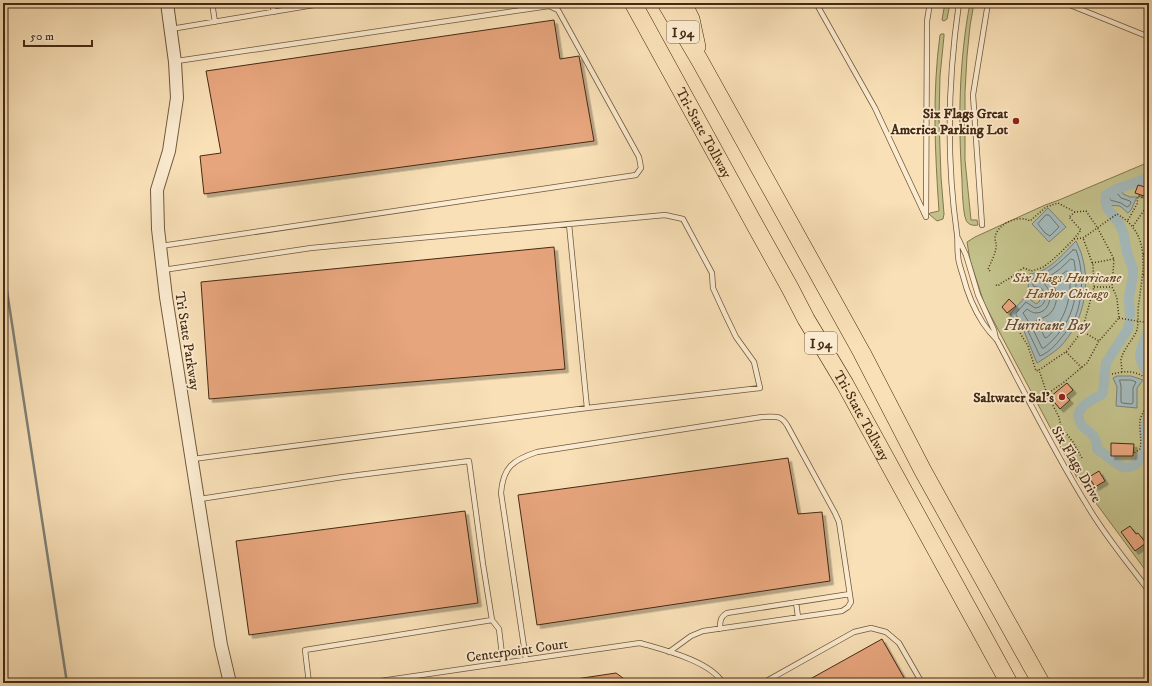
<svg xmlns="http://www.w3.org/2000/svg" width="1152" height="686" font-family="'IM FELL DW Pica',serif">
  <style>
    .green { fill: #c3c18b; stroke: #84764f }
    .water { fill: #a4babb; stroke: #7e8078 }
    .lines { fill: none; stroke-linecap: round; stroke-linejoin: round }
    .shore { stroke: #747267; stroke-width: 1 }
    .stream { stroke: #7e8078; stroke-width: 2.5 }
    .canal { stroke: #a4babb; stroke-width: 10 }
    .building { fill: #e7a57d; stroke: #442a13; filter: url(#shadow) }
    .service-casing { stroke: #71583c; stroke-width: 6 }
    .tertiary-casing { stroke: #71583c; stroke-width: 14 }
    .motorway-casing { stroke: #442a13; stroke-width: 18 }
    .path { stroke: #442a13; stroke-width: 1.5; stroke-dasharray: 1 2; stroke-linecap: butt }
    .service { stroke: #fbebd0; stroke-width: 4.5 }
    .tertiary { stroke: #fbebd0; stroke-width: 12 }
    .motorway { stroke: #f9e0b7; stroke-width: 17 }
    .poi-dot { fill: #8f2418; stroke: #fbebd0; stroke-width: 1.5 }
    .labels { text-anchor: middle; stroke-width: 3.5; stroke-linejoin: round; paint-order: stroke }
    .shield { fill: #fbebd0; stroke: #7b644c; stroke-width: 1 }
    .shield-label { font-size: 13px; font-weight: bold; fill: #442a13 }
    .poi-label { font-size: 14px; font-weight: bold; fill: #442a13; stroke: #fbebd0; text-anchor: end }
    .street-label { font-size: 14px; fill: #442a13; stroke: #fbebd0 }
    .park-label { font-size: 14px; font-style: italic; fill: #645031; stroke: #fbebd0 }
    .water-label { font-size: 15px; font-style: italic; fill: #5c4e3d; stroke: #fbebd0 }
  </style>
  <defs>
    <filter id="shadow"><feDropShadow dx="3.5" dy="3.5" stdDeviation="0" flood-color="#0004"/></filter>
  </defs>
  <rect width="100%" height="100%" fill="#f9e0b7"/>
  <filter id="stains"><feTurbulence type="fractalNoise" baseFrequency=".005" numOctaves="4"/><feColorMatrix values="0 0 0 0 .2 0 0 0 0 .09 0 0 0 0 .02 0 0 0 .5 -.17"/></filter>
  <radialGradient id="worn" r=".72"><stop offset=".6" stop-color="#630" stop-opacity="0"/><stop offset="1" stop-color="#630" stop-opacity=".3"/></radialGradient>
  <path class="green" d="M945,3h5l-3,16 -3,2 -2,-1z
    M970,3h4l-4,23 -3,30 -2,36v68l6,60h6l1,5c-4,1 -10,0 -12,-5 -3,-7 -4,-32 -4,-40 -4,-59 -3,-119 8,-177z
    M941,34h3v2l-4,40 -1,43 2,58 3,37 -1,5 -6,2 -8,-7 1,-1 9,-2c-4,-58 -7,-118 1,-176z
    M1149,162v413l-73,-99 -92,-173 -14,-43 -3,-18 8,-5 70,-32 14,-5z"/>
  <path class="water" d="M1122,186v5l1,3 7,3h7l-6,13 -3,3 -8,-7 -15,-1 1,-10z
    M1048,208l18,19 -17,15 -17,-18z
    M1076,241c2,5 5,10 6,15 9,31 1,67 -22,91 -7,6 -15,11 -23,16l-13,-32 -14,-17 16,-18 10,8 3,-2 2,-6 -2,-5h-11l1,-17c19,-1 34,-20 47,-33z
    M1117,376h14l12,4 -6,8v20l-21,-2 1,-19 -4,-9z
    M1146,424l3,5v22l-5,4 3,-10 -2,-13z"/>
  <g class="lines">
    <path class="shore" d="M1116,194h2l3,4 9,3 1,2 -2,3 -2,1 -6,-4 -11,-3v-3z
      M1046,215h3l10,12 -9,9 -5,-3 -7,-9z
      M1073,250h3c8,20 7,48 -1,68 -3,7 -9,14 -14,20 -5,7 -13,15 -21,18l-13,-27 -11,-14v-2l10,-11 9,6c11,-1 13,-13 6,-20l-8,-2v-7c16,-6 27,-17 40,-29z
      M1071,259l3,1c6,37 -1,64 -30,88h-2l-10,-21 -9,-14 4,-4c3,2 6,4 9,4 11,0 16,-12 13,-22 -1,-4 -5,-6 -6,-10l17,-12z
      M1067,271l3,1c1,23 -2,40 -16,58 -3,3 -5,7 -9,8l-9,-18c2,-1 6,-1 9,-3 9,-4 13,-16 11,-25 -1,-4 -3,-7 -4,-10z
      M1120,380h11l5,2 -3,6v14l-1,2 -10,-1 -1,-1v-16l-1,-4z"/>
    <path class="stream" d="M3,265l64,418"/>
    <path class="canal" d="M1113,215c-6,-6 -9,-11 -7,-20 14,-10 28,-10 43,-18
      M1114,217l5,6 4,9 4,20 6,17v6l-4,22 1,18
      M1149,315v-4
      M1129,324l-1,5 -22,34 -3,30 -2,2c-11,6 -29,13 -20,29 3,5 10,8 13,13 3,3 3,8 3,12 6,4 21,16 26,18 12,3 22,-11 23,-21 1,-4 0,-8 -1,-13 0,-6 1,-12 4,-18
      M1148,329c-1,9 -9,20 -8,28 1,7 6,13 9,18"/>
  </g>
  <path class="building" d="M554,20l6,39 19,-3 15,85 -390,53 -4,-38 21,-3 -15,-82z
    M1138,185l11,3 -2,9 -12,-4z
    M554,247l11,122 -356,30 -8,-117z
    M1009,299l7,7 -9,7 -5,-6z
    M1067,383l6,7 -7,6 4,4 -10,9 -10,-12z
    M1111,443l23,1 -1,12h-22z
    M788,458l10,56 24,-2 8,69 -293,44 -19,-130z
    M1099,471l6,10 -10,6 -6,-10z
    M465,511l13,92 -229,32 -13,-94z
    M1130,526l6,8 2,-1 8,10 -11,8 -14,-19z
    M882,639l25,44h-104z
    M616,673l14,10h-54v-4z"/>
  <g class="lines">
    <defs>
      <path id="service" d="M212,3l3,19
        M272,3l2,9
        M816,3l59,105 51,109
        M959,3c-11,76 -13,154 -2,231 1,7 0,14 1,21 0,7 3,14 5,21 4,16 11,33 20,47 4,6 9,12 14,17 29,55 57,112 90,165 18,31 41,58 62,86
        M1065,3l84,34
        M171,29l155,-26
        M926,216l1,-195 3,-18
        M569,224l18,184
        M982,225l-9,-130 15,-92
        M958,238l8,17 12,40 16,35 2,9
        M161,246l475,-71 5,-7 -2,-11 -81,-147 -9,-4 -372,55
        M163,270l148,-22 354,-33 18,4 29,54 1,15 11,24 12,25 18,25 6,26 -173,20 -394,51
        M200,499l143,-22 126,-16 14,103 9,56 7,9 4,34
        M796,602l2,15
        M720,629c0,-7 0,-12 7,-16l123,-19
        M526,660l-25,-167c2,-26 12,-33 36,-41l225,-35c12,0 18,-3 25,8l48,88 4,9 12,80 -3,5 -6,4 -139,20 -12,5 -22,16
        M309,683l-4,-33 187,-30
        M367,683l273,-40c24,7 70,18 83,40
        M763,683l91,-51 17,-4 15,4 13,11 23,40"/>
      <path id="tertiary" d="M167,3l8,59 2,36 -8,53 -12,39 1,39 8,68 55,348 9,38"/>
      <g id="motorway">
        <path id="s1" d="M633,3l123,224 34,61 16,31 39,65 164,299"/>
        <path d="M666,3l34,58 162,292 61,118 118,212"/>
        <path d="M683,3l8,16 6,28"/>
      </g>
    </defs>
    <use href="#service" class="service-casing"/>
    <use href="#tertiary" class="tertiary-casing"/>
    <use href="#motorway" class="motorway-casing"/>
    <path class="path" d="M1128,220l9,-16 1,-8 11,4
      M1133,226l12,-17 1,-7 3,-3
      M1074,239l9,-1 34,-24c35,20 26,55 22,88 -2,9 0,19 -2,28 -4,10 -14,19 -16,30 0,4 1,8 1,12 10,-1 17,1 25,7 1,9 2,18 0,26 -2,5 -6,10 -7,15 -1,10 2,19 0,29l-6,4
      M1143,254l6,1
      M1092,263l22,-4
      M990,271l-2,-2c3,-7 7,-14 8,-21 1,-4 -1,-6 -1,-10 1,-12 18,-21 29,-19 2,0 4,1 6,2l16,-14 12,-4 17,9 11,-1 11,16 17,32 -2,28 3,6 2,6 2,19 -20,23 -12,22 -24,20 -16,11
      M1143,275l6,-1
      M996,285l2,1c4,-4 7,-5 12,-8 5,-3 8,-7 14,-10l7,3c4,-1 8,-2 12,-4 11,-7 30,-26 38,-37l-12,-13 6,-5
      M1094,287h18
      M1119,318l30,5
      M1017,328l11,18 8,25 3,-1
      M1082,331l17,10
      M1066,352l16,16
      M1112,374l10,-2
      M1082,458l-9,-16 -12,-15 -2,-10 -12,-23 -8,-24 28,-19 15,-20 12,-44 -1,-22 -10,-27"/>
    <use href="#service" class="service"/>
    <use href="#tertiary" class="tertiary"/>
    <use href="#motorway" class="motorway"/>
  </g>
  <g class="poi-dot">
    <circle cx="1016" cy="121" r="4"/>
    <circle cx="1062" cy="397" r="4"/>
  </g>
  <g class="labels">
    <g class="shield">
      <rect x="667" y="21" width="32" height="22" rx="3"/>
      <rect x="805" y="332" width="32" height="22" rx="3"/>
    </g>
    <g class="shield-label">
      <text x="683" y="37">I 94</text>
      <text x="821" y="348">I 94</text>
    </g>
    <g class="poi-label">
      <text x="1008" y="118">Six Flags Great<tspan x="1008" dy="16">America Parking Lot</tspan></text>
      <text x="1054" y="402">Saltwater Sal's</text>
    </g>
    <g class="street-label">
      <text dy="5" stroke="none"><textPath href="#s1" startOffset="148">Tri-State Tollway</textPath></text>
      <text transform="translate(188 341) rotate(81)" y="5">Tri State Parkway</text>
      <text dy="5" stroke="none"><textPath href="#s1" startOffset="472">Tri-State Tollway</textPath></text>
      <text transform="translate(1077 464) rotate(60)" y="5">Six Flags Drive</text>
      <text transform="translate(517 650) rotate(-8)" y="5">Centerpoint Court</text>
    </g>
    <g class="park-label">
      <text x="1067" y="282">Six Flags Hurricane<tspan x="1067" dy="16">Harbor Chicago</tspan></text>
    </g>
    <g class="water-label">
      <text x="1047" y="330">Hurricane Bay</text>
    </g>
  </g>
  <rect width="1152" height="686" fill="none" stroke="#f9e0b7" stroke-width="16"/>
  <rect x="4" y="4" width="1144" height="678" fill="none" stroke="#442a13" stroke-width="2"/>
  <rect x="8" y="8" width="1136" height="670" fill="none" stroke="#442a13"/>
  <path d="M24 40v6h68v-6" fill="none" stroke="#442a13" stroke-width="2"/>
  <text x="30" y="40" font-size="12" fill="#442a13" stroke="#fbebd0" stroke-width="3" paint-order="stroke">50 m</text>
  <rect width="100%" height="100%" filter="url(#stains)"/>
  <rect width="100%" height="100%" fill="url(#worn)"/>
</svg>
